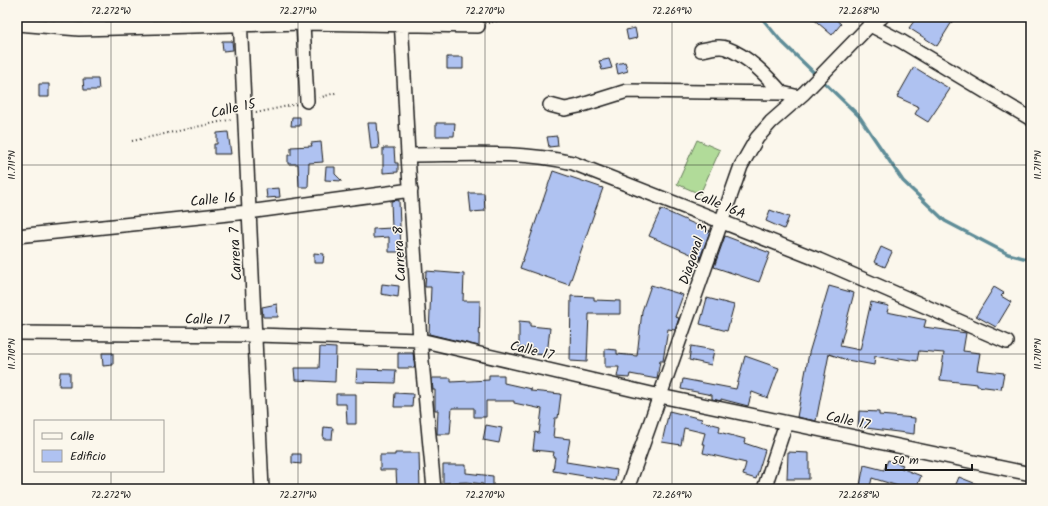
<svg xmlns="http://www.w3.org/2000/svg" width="1048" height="506" font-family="Kalam,sans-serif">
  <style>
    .grass { fill: #b1db99; stroke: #667c5a }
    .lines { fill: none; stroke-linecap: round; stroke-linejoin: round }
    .stream { stroke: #5f8d98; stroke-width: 3.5 }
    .building { fill: #afc2f1; stroke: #1c1c1c }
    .street-casing { stroke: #1c1c1c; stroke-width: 16 }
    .path { stroke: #1c1c1c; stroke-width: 2; stroke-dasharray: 1 3; stroke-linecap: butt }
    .street { stroke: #fbf7ec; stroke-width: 13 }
    .ticks { fill: none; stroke: #1c1c1c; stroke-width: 1; stroke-opacity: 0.45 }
    .labels { text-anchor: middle; stroke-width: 3; stroke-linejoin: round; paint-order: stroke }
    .street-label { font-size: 14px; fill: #1c1c1c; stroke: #fbf7ec }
    .neatline { fill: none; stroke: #1c1c1c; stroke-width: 1.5 }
    .ticks-label { font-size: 10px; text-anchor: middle; fill: #1c1c1c }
  </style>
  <rect width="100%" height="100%" fill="#fbf7ec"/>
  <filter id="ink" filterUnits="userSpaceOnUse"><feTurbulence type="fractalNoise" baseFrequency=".025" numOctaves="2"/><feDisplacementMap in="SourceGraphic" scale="8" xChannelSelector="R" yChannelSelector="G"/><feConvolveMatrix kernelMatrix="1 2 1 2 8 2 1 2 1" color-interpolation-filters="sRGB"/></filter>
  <g filter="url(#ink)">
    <path class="grass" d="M697,140l23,10 -20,44 -23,-10z"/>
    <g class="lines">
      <path class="stream" d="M761,17l19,23 79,76 44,65 42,40 63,33 23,6"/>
    </g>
    <path class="building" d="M811,17h22l8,7 -9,11z
      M917,17h38l-18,29 -28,-18z
      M635,28l2,10 -9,2 -2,-10z
      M222,41h10l1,9 -10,1z
      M447,57h16v12h-16z
      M609,59l3,9 -10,2 -3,-9z
      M625,62l3,9 -10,3 -2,-10z
      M914,67l36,22 -22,33 -13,-8 4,-7 -22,-10z
      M83,79h15l1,11h-15z
      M39,84h10v13h-10z
      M292,117h8v9h-9z
      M368,123h9l2,25 -8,1z
      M436,123h19l-1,13h-18z
      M228,132l3,22h-17v-10h3v-11z
      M557,136l1,10 -9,1 -2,-10z
      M321,142l2,20 -14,1 -1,24h-9l-1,-23h-10v-9h3v-8l21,-1 -1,-3z
      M383,148h11l1,15h3v9l-15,1z
      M326,167h9v7l7,7 -17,-1z
      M553,171l50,17 -34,97 -49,-17z
      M279,188l1,9 -13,1 -1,-9z
      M469,193h15l1,18 -14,1z
      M399,200l2,52h-12v-15l-16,1v-9l19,-1 -1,-27z
      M661,209l49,22 -10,27 -51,-22z
      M770,210l19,7 -5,12 -18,-8z
      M725,236l45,17 -11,29 -45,-15z
      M881,247l11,5 -7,15 -11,-5z
      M314,253l10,1 -1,9h-9z
      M426,271l38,3 -1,27h17l-1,45 -50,-12 2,-47h-6z
      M382,284l17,2 -1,11 -17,-3z
      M651,285l32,10 -8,22 4,1 -4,12 -7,-1 -5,32h-3l-3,18 -27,-5 -1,4 -12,-1 2,-10h-14v-18l12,1v4l20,2 5,-45z
      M829,286l25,7 -14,53 20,4 11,-48 18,4 -2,6 39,8 -2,7 42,6 -3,18 17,2 -3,17 27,3 -3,16 -24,-3v-2l-37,-4 4,-27 -25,-2 -2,10 -18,-3v3l-24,-5 -1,9 -27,-5 -18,-6 -13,67 -19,-4 12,-64z
      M994,287l10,6 -3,3 10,6 -15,25 -20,-11z
      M571,296l23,1v3l26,1v13h-31l-2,48 -17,-1z
      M707,298l27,7 -7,26 -27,-7z
      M277,304l1,13h-15l-1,-10z
      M519,321l11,1v4l20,2 -3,27 -14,-1 1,-6h-15z
      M691,346l23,4 -3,15 -22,-5z
      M320,347l16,1 -1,34 -40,-2 -1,-12h25z
      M102,353h11v12l-10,1z
      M398,353h15l2,15h-17z
      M745,356l34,12 -11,30 -16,-6 -4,14 -27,-7v2l-9,-2v-4l-31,-6 2,-10 53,10z
      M357,369l39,1 -1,13 -39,-1z
      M60,372h10v14h-11z
      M489,375h15v8l27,6v2l30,3 -3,24h-3l-2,19 17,2 -4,23 51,8 -2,11 -62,-10 2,-14h-2l1,-5 -21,-2 2,-18 4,1 3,-24 -28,-6v-2h-28v16h-12v-9h-22l-2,26h-13l1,-24h-3v-20h-2l-1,-12h19v4l38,-2z
      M395,393l18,1 -1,13h-18z
      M336,394h20v30h-9l-1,-20h-10z
      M669,411l33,8 -1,2 19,5 -1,6 26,7 -1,4 21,7 -9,29 -13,-4 3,-12 -43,-10 2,-9h-3l3,-11 -21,-5 -3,17 -19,-3z
      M859,411l20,1v3l36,3 -1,16 -56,-7z
      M486,425l16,3 -3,15 -16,-3z
      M324,427l9,1 -1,11h-9z
      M788,452l21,1v26h-22z
      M395,453h24l1,36h-23l-1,-19h-16v-15h15z
      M292,454h9v10l-9,-1z
      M888,460l15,5 -2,3 20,8 -5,13h-19l1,-3 -26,-8 -2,9 -10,-2 4,-20 20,5z
      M443,465h23v8l27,3v13h-10v-5l-16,-2 -24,1z
      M959,477l30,12h-35z"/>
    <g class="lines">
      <defs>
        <path id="street" d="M240,17l22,472
          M401,17l7,138 12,185 14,149
          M303,23l4,78
          M17,24l62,5 224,-6 175,3
          M870,25l31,16 130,78
          M701,50c8,-1 18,-5 25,-2 22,8 41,28 56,45
          M550,105l15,4 14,-3 48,-15 155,2 17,4
          M408,155c55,0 111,-5 165,8l246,97 188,82
          M17,236l231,-24 163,-22
          M17,333l239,2 164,5 240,56 371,78
          M627,489l114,-323 16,-28 14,-16 33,-29 66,-68 12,-8
          M764,489l22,-66"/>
      </defs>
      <use href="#street" class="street-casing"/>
      <path class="path" d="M488,23l26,-6
        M319,98l19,-6
        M256,113l41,-9
        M132,141l101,-22"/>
      <use href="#street" class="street"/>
    </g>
  </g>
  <path class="ticks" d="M111,17v404M298,17v472M485,17v472M672,17v472M859,17v472M17,165h1014M17,354h1014M111,471v18"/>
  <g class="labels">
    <g class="street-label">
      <text transform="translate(233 108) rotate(-13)" y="5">Calle 15</text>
      <text transform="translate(213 199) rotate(-6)" y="5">Calle 16</text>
      <text transform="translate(720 204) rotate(22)" y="5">Calle 16A</text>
      <text transform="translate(235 254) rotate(-93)" y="5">Carrera 7</text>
      <text transform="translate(399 254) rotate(-93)" y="5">Carrera 8</text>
      <text transform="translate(693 254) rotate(-71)" y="5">Diagonal 3</text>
      <text transform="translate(207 319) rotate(1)" y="5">Calle 17</text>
      <text transform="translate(532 350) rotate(13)" y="5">Calle 17</text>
      <text transform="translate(848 420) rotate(12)" y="5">Calle 17</text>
    </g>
  </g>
  <rect width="1048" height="506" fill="none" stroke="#fbf7ec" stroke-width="44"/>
  <rect x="34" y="420" width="130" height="52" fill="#fbf7ec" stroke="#a29f99"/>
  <rect x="42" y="433" width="20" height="6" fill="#fbf7ec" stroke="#a29f99"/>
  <text x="70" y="440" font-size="12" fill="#1c1c1c">Calle</text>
  <rect x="42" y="450" width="20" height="12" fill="#afc2f1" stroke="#a29f99"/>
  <text x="70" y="460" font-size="12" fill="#1c1c1c">Edificio</text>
  <path d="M886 464v6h86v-6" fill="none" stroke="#1c1c1c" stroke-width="2"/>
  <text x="892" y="464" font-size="12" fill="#1c1c1c" stroke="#fbf7ec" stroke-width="3" paint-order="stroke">50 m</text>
  <rect x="22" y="22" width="1004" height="462" class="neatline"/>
  <g class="ticks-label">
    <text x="111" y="14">72.272°W</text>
    <text x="298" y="14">72.271°W</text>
    <text x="485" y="14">72.270°W</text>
    <text x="672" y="14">72.269°W</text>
    <text x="859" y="14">72.268°W</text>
    <text transform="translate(11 165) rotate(-90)" y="4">11.711°N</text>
    <text transform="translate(1037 165) rotate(-90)" y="4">11.711°N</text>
    <text transform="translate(11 354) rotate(-90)" y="4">11.710°N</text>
    <text transform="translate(1037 354) rotate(-90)" y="4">11.710°N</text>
    <text x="111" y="498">72.272°W</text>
    <text x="298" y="498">72.271°W</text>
    <text x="485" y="498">72.270°W</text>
    <text x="672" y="498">72.269°W</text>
    <text x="859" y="498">72.268°W</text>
  </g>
</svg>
